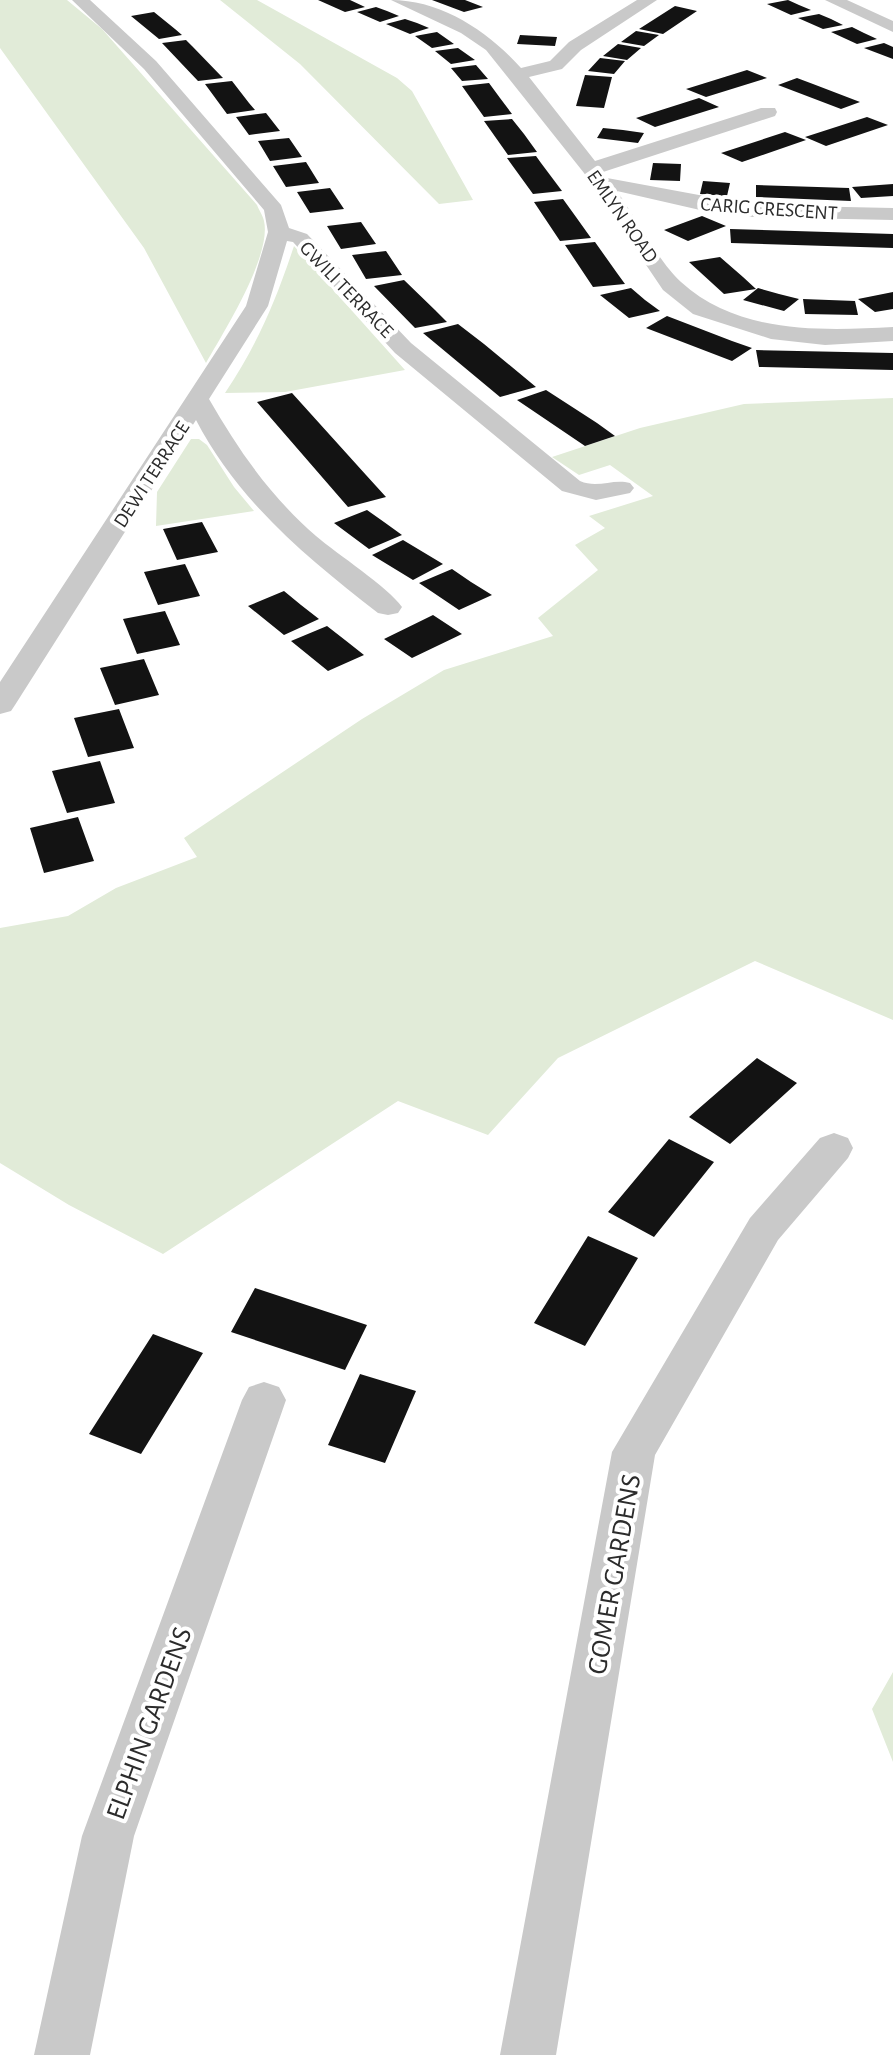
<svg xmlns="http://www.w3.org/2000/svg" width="893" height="2055" font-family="'Alegreya Sans',sans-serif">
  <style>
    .green { fill: #e1ebd8 }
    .building { fill: #131313 }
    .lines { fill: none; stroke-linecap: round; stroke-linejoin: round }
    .minor { fill: #c9c9c9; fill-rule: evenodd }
    .labels { text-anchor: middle; stroke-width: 8; stroke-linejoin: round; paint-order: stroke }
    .far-street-label { font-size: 20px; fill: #2c2c2c; stroke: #fff }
    .near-street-label { font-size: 28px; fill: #2c2c2c; stroke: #fff }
  </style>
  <rect width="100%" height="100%" fill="#fff"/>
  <path class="green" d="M0,0h67l35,29 155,176c2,5 6,11 7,16 8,35 -41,112 -58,142l-62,-115 -144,-200z
    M220,0h37l140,78 15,13 61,109 -34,4 -139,-140z
    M294,246l111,124 -120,22 -60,1c33,-50 50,-90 69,-147z
    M893,398v622l-138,-59 -197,97 -70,77 -90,-34 -235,153 -94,-49 -69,-42v-235l68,-12 48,-28 81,-31 -13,-19 178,-119 82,-49 109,-34 -15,-18 60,-48 -23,-25 30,-17 -16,-12 64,-20 -43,-31 -31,10 -27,-18 88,-29 104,-24z
    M191,439h8l8,6 27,42 20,24 -98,15 1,-34z
    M893,1672v90l-21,-53z"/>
  <path class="building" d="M318,0h32l15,7 -20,5z
    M432,0h33l18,7 -19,5z
    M788,0l11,5 12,5 -20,5 -24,-11z
    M675,6l22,5 -34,23 -24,-5z
    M376,7l11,4 12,5 -19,6 -23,-10z
    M154,12l21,17 7,6 -23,4 -28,-23z
    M819,14l12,5 12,6 -20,4 -25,-11z
    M405,19l12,4 12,5 -19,6 -24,-10z
    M852,27l12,6 13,6 -20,5 -26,-12z
    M636,31l23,4 -15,11 -23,-4z
    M437,32l17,12 -22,4 -17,-12z
    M520,35l18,1 19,1 -2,9 -38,-2z
    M186,40l6,6 31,32 -25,3 -36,-38z
    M884,43l9,4v12l-29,-11z
    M618,44l23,4 -14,12 -24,-4z
    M458,48l17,12 -24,4 -16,-13z
    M600,58l25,3 -11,13 -26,-3z
    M476,65l12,14 -26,2 -11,-13z
    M747,70l20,8 -61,19 -20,-8z
    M585,75l27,2 -8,31 -28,-2z
    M797,78l16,6 47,18 -19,7 -63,-24z
    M232,81l17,22 6,7 -28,4 -22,-30z
    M489,83l11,15 12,16 -28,3 -22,-31z
    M699,98l20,9 -64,20 -19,-9z
    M266,113l14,18 -31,4 -13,-18z
    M867,117l21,8 -62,21 -21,-9z
    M512,119l12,15 13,18 -29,3 -24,-34z
    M603,128l20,2 21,3 -6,10 -41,-5z
    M785,132l21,8 -64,22 -21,-9z
    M289,138l13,19 -32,4 -12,-20z
    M536,156l5,7 21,28 -29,3 -26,-36z
    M306,162l13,21 -33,4 -13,-21z
    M653,163l28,1 -1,17 -30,-1z
    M703,181l27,2 -3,13 -27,-2z
    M893,184v12l-32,2 -9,-11z
    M756,185l93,3 2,13 -95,-4z
    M330,188l14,21 -34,4 -13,-21z
    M563,199l13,18 15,21 -31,3 -26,-39z
    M702,216l24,10 -38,15 -24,-11z
    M361,222l15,22 -35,5 -14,-23z
    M730,229l163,5v14l-162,-5z
    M595,242l22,31 8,11 -32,3 -28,-42z
    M386,251l16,24 -36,4 -14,-24z
    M720,257l23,20 13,12 -32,5 -35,-32z
    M404,280l31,30 12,12 -32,6 -41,-42z
    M631,288l14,12 15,11 -31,7 -29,-23z
    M758,288l21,6 20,5 -15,12 -41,-11z
    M893,292v17l-18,3 -17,-13z
    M803,299l52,2 3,14 -53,-1z
    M667,316l65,25 20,7 -20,13 -86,-33z
    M458,324l26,20 52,43 -36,10 -77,-64z
    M756,350l137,3v17l-134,-3z
    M546,390l51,33 18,13 -30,10 -68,-46z
    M292,393l74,82 20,22 -38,10 -91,-105z
    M367,510l17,12 18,13 -33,14 -35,-26z
    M202,522l16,30 -41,8 -14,-31z
    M403,540l40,24 -30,16 -41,-25z
    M185,564l15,32 -42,9 -14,-33z
    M452,569l19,13 21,13 -33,15 -40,-27z
    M284,591l17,14 18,14 -35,16 -36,-29z
    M165,611l15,34 -43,9 -14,-35z
    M433,615l29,19 -50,24 -28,-19z
    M327,626l18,14 19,15 -36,16 -37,-30z
    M144,659l15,36 -44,10 -15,-37z
    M119,709l15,39 -46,9 -14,-39z
    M100,761l15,42 -48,10 -15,-42z
    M78,817l16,44 -50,12 -14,-45z
    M757,1058l40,25 -67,61 -41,-27z
    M669,1139l45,23 -60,75 -46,-25z
    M588,1236l50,22 -53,88 -51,-23z
    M255,1288l112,37 -22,45 -114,-38z
    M153,1334l50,19 -62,101 -52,-20z
    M360,1374l56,17 -31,72 -57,-18z"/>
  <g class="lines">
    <path class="minor" d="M72,0h18l66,61 125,144 8,23 18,6 104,109 169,138c18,8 33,-3 50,2l4,5 -4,5 -34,7 -34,-9 -167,-138 -102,-111 -6,-1 -19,65 -59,93c30,52 61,97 107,137 21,18 72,51 86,71l-4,6 -10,2 -10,-2c-71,-55 -140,-112 -182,-193l-181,285 -4,6 -11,3v-32l246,-376 22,-74 -4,-22 -120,-141z
      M391,0c50,0 97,31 130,68l29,-7 19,-19 68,-42h20l-76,50 -19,19 -33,8 66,84 166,-53h14l2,4 -2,4 -172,56 4,6 146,27 140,3v12l-140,-3 -53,-7 -83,-19c18,26 42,71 64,91 57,52 140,49 212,45v14l-68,4 -54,-6 -78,-25 -30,-24 -79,-117 -98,-123 -25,-17z
      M825,0h22l46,21v11z
      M834,1133l14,5 5,10 -5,10 -70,82 -123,215 -99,600h-56l112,-603 138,-234 70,-80z
      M264,1382l15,5 7,13 -152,436 -44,219h-56l48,-219 160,-436 7,-13z"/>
  </g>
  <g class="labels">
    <g class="far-street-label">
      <text transform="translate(769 208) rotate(4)" y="7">CARIG CRESCENT</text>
      <text transform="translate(623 216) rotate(55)" y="7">EMLYN ROAD</text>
      <text transform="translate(347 289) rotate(46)" y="7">GWILI TERRACE</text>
      <text transform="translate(151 474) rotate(-57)" y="7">DEWI TERRACE</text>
    </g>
    <g class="near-street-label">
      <text transform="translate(613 1574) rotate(-80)" y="10">GOMER GARDENS</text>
      <text transform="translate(148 1723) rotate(-70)" y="10">ELPHIN GARDENS</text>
    </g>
  </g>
</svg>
